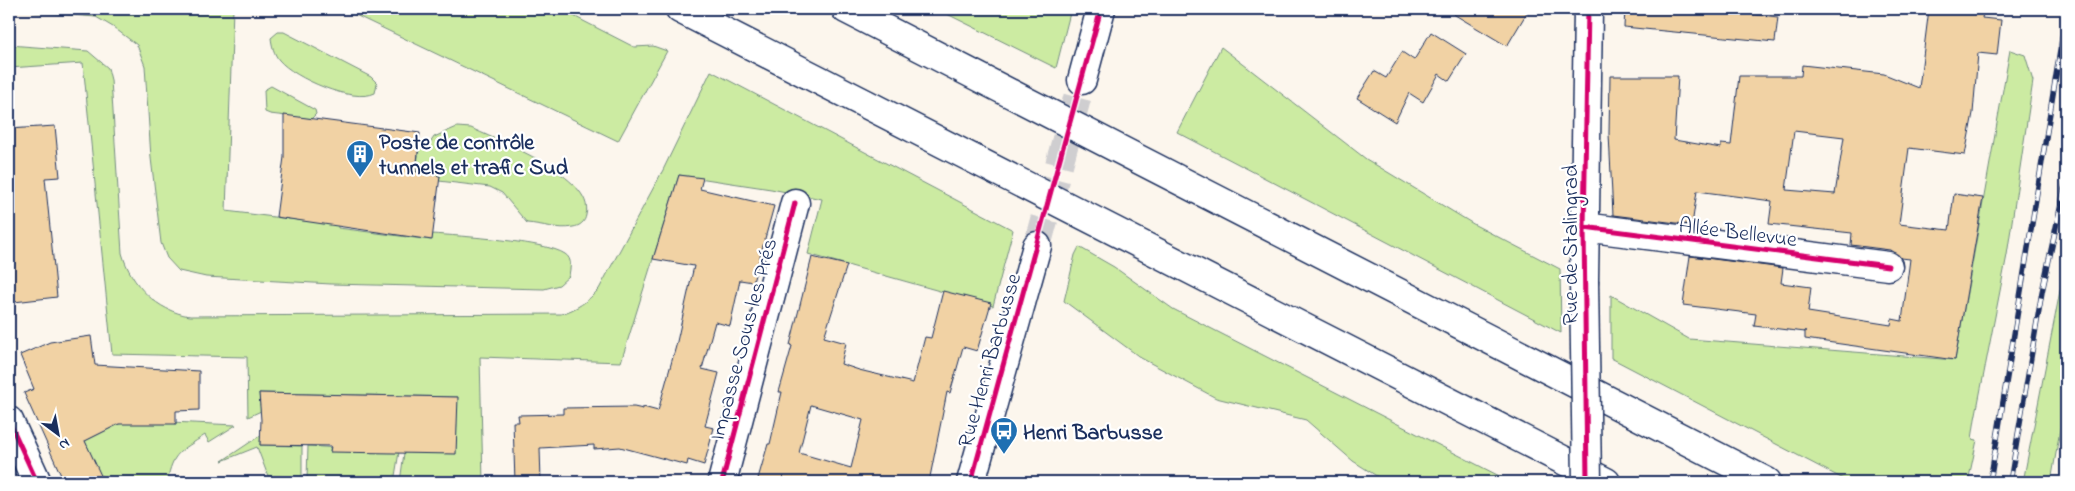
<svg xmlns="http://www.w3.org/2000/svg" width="2075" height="491" font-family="'Indie Flower',sans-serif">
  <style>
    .green { fill: #cceba2; stroke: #748d80 }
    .building { fill: #f1d2a4; stroke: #1b2f5e; fill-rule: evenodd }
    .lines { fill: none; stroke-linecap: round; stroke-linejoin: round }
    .minor-tunnel { stroke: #cfced0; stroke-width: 28; stroke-dasharray: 28 14; stroke-linecap: butt }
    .minor-casing { stroke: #1b2f5e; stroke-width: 31 }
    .highway-casing { stroke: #1b2f5e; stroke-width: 31 }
    .minor { stroke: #fff; stroke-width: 28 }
    .highway { stroke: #fff; stroke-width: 28 }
    .rail-casing { stroke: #1b2f5e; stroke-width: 5.5 }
    .rail { stroke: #fff; stroke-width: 4; stroke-dasharray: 11; stroke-linecap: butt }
    .minor-bridge-casing { stroke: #1b2f5e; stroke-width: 31; stroke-linecap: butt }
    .minor-bridge { stroke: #fff; stroke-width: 28 }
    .cycleway-casing { stroke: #fff; stroke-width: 8 }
    .cycleway { stroke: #d6006c; stroke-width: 5 }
    .labels { text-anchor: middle; stroke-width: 4.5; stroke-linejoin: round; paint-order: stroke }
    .poi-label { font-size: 22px; font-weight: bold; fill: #1b2f5e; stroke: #fff; text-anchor: start }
    .street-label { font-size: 22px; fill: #1b2f5e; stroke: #fff }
  </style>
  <rect width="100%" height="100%" fill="#fcf6ed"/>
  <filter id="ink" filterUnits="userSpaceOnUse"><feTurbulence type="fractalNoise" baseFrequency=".02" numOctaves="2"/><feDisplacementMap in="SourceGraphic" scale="10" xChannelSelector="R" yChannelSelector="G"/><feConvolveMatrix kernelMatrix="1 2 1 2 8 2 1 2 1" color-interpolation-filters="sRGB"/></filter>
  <g filter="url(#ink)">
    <path class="green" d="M31,9h202l-7,202 112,14v3l93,12 1,-6c27,2 114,7 133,20 8,5 5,14 4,22l-10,9 -15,4 -213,-5 -125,-7 -27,-6 -12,-13 -6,-15 -10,-85 -6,-92 -8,-21 -24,-18 -17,-10 -61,-5z
      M343,9h217l74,38 19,-1 14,5 -49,90z
      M937,9h134l-15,59z
      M278,32h6l87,45 6,6 -2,10c-22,11 -81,-15 -96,-33 -5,-6 -7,-14 -8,-22z
      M9,45l79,6 20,17 3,12 11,173c9,32 35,58 68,63l371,-2c16,-5 26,-12 38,-25l64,-119 48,-99 302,159 -20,76 -185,-52 14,-55 -51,-10 -92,-14 -58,187 -141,-5 3,125h-83l4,-29 54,-56 -199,-4 2,18 -13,6 -1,-60 -135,-3 -29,-291 -74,5z
      M1221,47l145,112 109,66 85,44 1,64 -384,-201z
      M2010,50l15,5 8,26 -26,174 -32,164 -3,20 5,1 -9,42h-119l-238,-124v-63l78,44 266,21z
      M271,86l44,24 1,4 -5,5 -41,-5 -5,-2 -1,-22z
      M457,127l14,1c27,13 125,49 115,87 -1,7 -6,11 -13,12 -14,3 -31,-3 -46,-4l-25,-30 -12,-6 -51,-6 1,-5 -31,-5v-8l8,1 3,-23 10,2 4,-6z
      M1079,247l35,20 59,42 338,173h-125l-33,-21 -47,-41 -90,-22 -75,-40 -77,-57 11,-46z
      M2066,260v135l-15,87h-28z
      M127,420l109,5 -27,17 -4,-7c-25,17 -32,16 -38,47h-64l-18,-41z
      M261,435l-1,10 42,1v31l-34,-1 -11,-29 -35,14z
      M308,446l91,6 -5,30 -87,-3z"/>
    <path class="building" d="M1445,9h84l-22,37z
      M1625,9h82l71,8 -3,25 -151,-15z
      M1929,9h55l-2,9 19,2 -4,35 -19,-2 -5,60 -8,42 -56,-7 -10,76 50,6 5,-36 29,4 -28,162 -150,-21v-9v2l-51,-6 2,-12 -73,-9 7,-49 93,12 -2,15 30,4 -3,25 83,13 1,-6 10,2 8,-62 -9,-1 -11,-8 -39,-5 1,-12 -83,-9 3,-23 -75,-10 -5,34 -79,-10 -4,-81 1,-58h68l-4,64 47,8v-4l10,1 8,-69h62l1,-11 82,9 35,14zM1794,131l50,6 -9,57 -49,-4z
      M1431,32l35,22 -17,27 -10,-7 -16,28 -14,-9 -14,29 -38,-24 17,-27 12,7 16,-26 12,8z
      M284,115l136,18 -4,39 24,4 -8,64 -156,-23 8,-60z
      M55,126l5,51 -15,1 12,119 -43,5 -5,-62v-35h4l-4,-47v-29z
      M679,175l24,3 -3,11 74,17 -21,76 -13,-2 -10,46 -15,-4 -13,47 17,4 -14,53 9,2 -10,37 -16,-5 -1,5 -67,-18 -26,2v-4l-54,3 1,34h-26l-2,-60h6l-1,-7 45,-1v-6l71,-1 9,2v-2l15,4 18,-65 18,-80 -41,-7z
      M812,257l35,8 -23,72 22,6 -5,21 18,6 54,13 12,-46 6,1 12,-47 48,12 -14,48 -14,-4 -13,46 -3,-1 -18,90h-20l-19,-4 -2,4h-131l11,-38h2l12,-52h-3l13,-46 -2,-1zM811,405l52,15 -12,48 -52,-15z
      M91,336l4,29 104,6v39l-23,1v13h-57l-34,17 19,41h-40l-40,-89 10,-4 -14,-34 30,-13z
      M259,393l199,4 -2,57 -126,-2 1,-6 -71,-1 1,-25z"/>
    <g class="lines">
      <path class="minor-tunnel" d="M1037,246l45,-166"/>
      <defs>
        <path id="minor" d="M1082,80l19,-71
          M1584,227l304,39
          M1584,281l4,-272
          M9,421l28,61
          M722,482l73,-279
          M971,482l66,-236"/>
        <path id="highway" d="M680,9l926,473
          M846,9l921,473"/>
      </defs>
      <use href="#minor" class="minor-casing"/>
      <use href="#highway" class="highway-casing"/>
      <use href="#minor" class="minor"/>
      <use href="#highway" class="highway"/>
      <defs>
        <path id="rail" d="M1990,482l76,-468
          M2010,482l32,-190 24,-111"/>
      </defs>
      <use href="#rail" class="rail-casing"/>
      <use href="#rail" class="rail"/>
      <defs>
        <path id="minor-bridge" d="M1584,281l3,201"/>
      </defs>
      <use href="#minor-bridge" class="minor-bridge-casing"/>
      <use href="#minor-bridge" class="minor-bridge"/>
      <defs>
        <path id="cycleway" d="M1584,227l304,39
          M9,421l28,61
          M722,482l73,-279
          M971,482l130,-473
          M1587,482l-3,-255 4,-218"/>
      </defs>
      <use href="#cycleway" class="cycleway-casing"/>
      <use href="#cycleway" class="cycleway"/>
    </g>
  </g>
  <defs>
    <symbol id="building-pin" viewBox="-11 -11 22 30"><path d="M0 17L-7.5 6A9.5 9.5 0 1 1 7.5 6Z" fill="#1f6fb2" stroke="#fff"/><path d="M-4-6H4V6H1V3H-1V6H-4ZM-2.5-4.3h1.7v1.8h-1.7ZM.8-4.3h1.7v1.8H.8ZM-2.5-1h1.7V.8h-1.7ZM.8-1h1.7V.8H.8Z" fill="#fff"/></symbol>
    <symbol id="bus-pin" viewBox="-11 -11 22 30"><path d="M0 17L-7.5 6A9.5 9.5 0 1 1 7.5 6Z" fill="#1f6fb2" stroke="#fff"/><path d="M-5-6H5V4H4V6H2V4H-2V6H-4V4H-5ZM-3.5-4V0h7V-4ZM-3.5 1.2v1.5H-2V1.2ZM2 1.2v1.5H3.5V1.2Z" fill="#fff"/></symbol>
  </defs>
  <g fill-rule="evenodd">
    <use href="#building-pin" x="344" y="138" width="32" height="43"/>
    <use href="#bus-pin" x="988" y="415" width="32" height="43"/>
  </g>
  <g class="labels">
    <g class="poi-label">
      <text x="379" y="149">Poste de contrôle<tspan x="379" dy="25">tunnels et trafic Sud</tspan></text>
      <text x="1023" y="439">Henri Barbusse</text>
    </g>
    <g class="street-label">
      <text transform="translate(1738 231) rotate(7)" y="8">Allée Bellevue</text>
      <text transform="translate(1569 245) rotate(-90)" y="8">Rue de Stalingrad</text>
      <text transform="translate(742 339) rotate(-75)" y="8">Impasse Sous les Prés</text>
      <text transform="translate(988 360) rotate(-74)" y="8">Rue Henri Barbusse</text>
    </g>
  </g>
  <rect width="2075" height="491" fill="none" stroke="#fff" stroke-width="30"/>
  <rect x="15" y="15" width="2045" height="461" fill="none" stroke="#1b2f5e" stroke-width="2" filter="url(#ink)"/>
  <g transform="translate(58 434) rotate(148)" stroke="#ffffff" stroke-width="4" paint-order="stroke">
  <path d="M0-4L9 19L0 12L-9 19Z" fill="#1b2f5e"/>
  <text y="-8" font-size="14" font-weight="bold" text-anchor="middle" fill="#1b2f5e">N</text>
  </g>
</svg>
